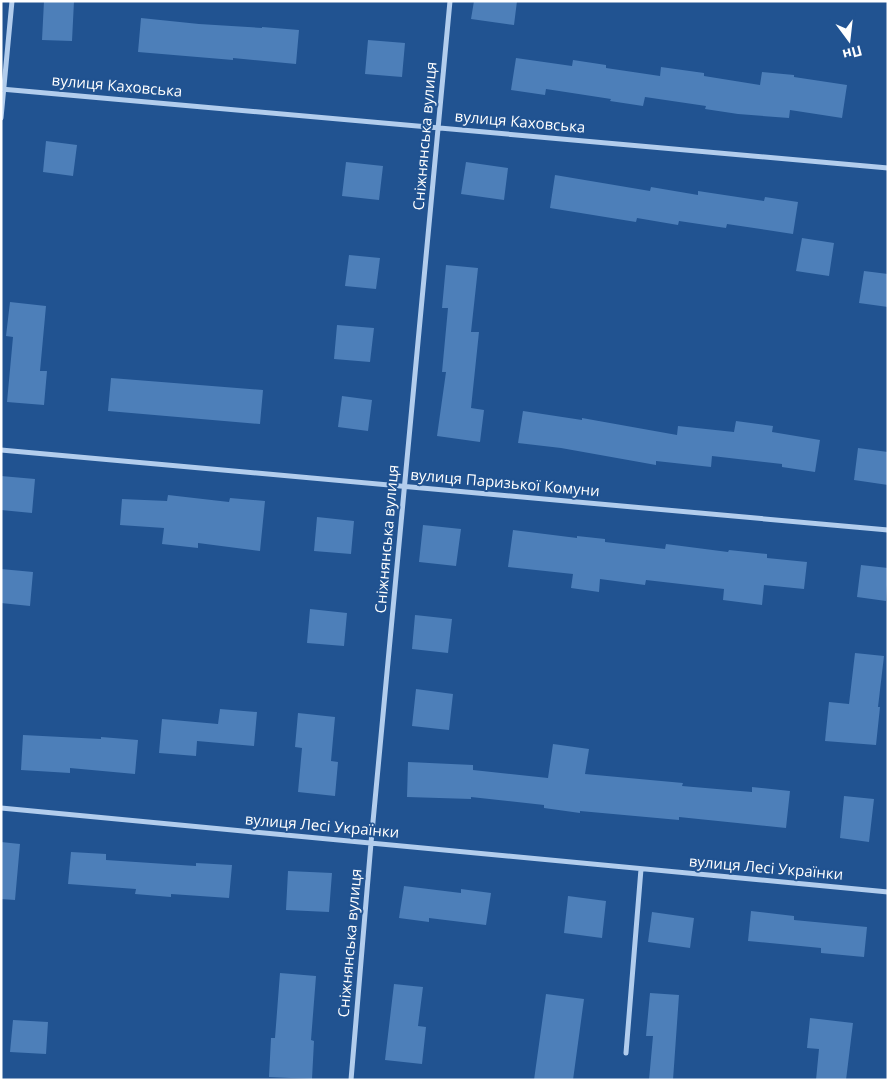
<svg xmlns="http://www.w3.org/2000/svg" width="889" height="1081" font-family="'Open Sans',sans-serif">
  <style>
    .building { fill: #4d7fb9 }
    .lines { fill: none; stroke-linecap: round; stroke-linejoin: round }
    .minor { stroke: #b2cded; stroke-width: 5 }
    .labels { text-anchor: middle; stroke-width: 4; stroke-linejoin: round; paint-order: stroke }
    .street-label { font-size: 15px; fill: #fff; stroke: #215391 }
  </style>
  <rect width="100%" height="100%" fill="#215391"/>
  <path class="building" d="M44,1h30l-2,40 -30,-1z
    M474,1h43l-3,24 -43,-6z
    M141,18l58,6 63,4v-1l37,3 -3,34 -63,-6v2l-95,-8z
    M368,40l37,3 -3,34 -37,-3z
    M516,58l56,8 1,-6 33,5v3l54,8 1,-9 43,6v3l56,9 2,-13 32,3v2l53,8 -5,33 -52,-8 -1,8 -51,-4 -33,-5 1,-3 -61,-9 -2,9 -33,-5 1,-2 -65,-10 -1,6 -34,-5z
    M46,141l31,4 -4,31 -30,-4z
    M346,162l37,4 -4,34 -37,-4z
    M466,162l42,6 -4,32 -43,-6z
    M555,175l95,16 1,-4 47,8v-4l66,10 1,-4 33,5 -5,32 -66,-10 -1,4 -47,-7 -1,4 -41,-7 -1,4 -86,-14z
    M802,238l32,5 -5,33 -33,-5z
    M349,255l31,3 -4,31 -31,-3z
    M446,265l32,3 -7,64h8l-8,76 13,2 -4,32 -43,-6 9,-64h-4l6,-64h-6z
    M864,271l24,3v33l-29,-4z
    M10,302l36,4 -6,65h7l-3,34 -37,-3 6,-65 -7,-1z
    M337,325l37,3 -4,34 -36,-3z
    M111,378l152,12 -3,34 -152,-13z
    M342,396l30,4 -4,31 -30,-4z
    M523,411l59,9v-2l95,17 1,-9 56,6 2,-11 37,5 -1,6 48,8 -5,32 -33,-5v-3l-70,-8 -1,11 -55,-6v4l-95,-17 -43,-5z
    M858,448l30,4v33l-34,-5z
    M1,476l34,3 -3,34 -31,-3z
    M168,495l61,7 1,-4 35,3 -5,50 -62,-8v5l-36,-4 2,-16 -44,-3 2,-26 45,2z
    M317,517l37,4 -3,33 -37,-3z
    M423,525l38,4 -5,37 -37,-4z
    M513,530l64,8v-2l28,3v3l60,7 1,-5 62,8 1,-2 38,4v4l40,4 -3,27 -40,-4 -2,20 -39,-5 1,-11 -78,-9 -1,5 -45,-6 -1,13 -28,-4 2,-14 -65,-7z
    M861,565l27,3 -2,33 -29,-4z
    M1,569l32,3 -3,34 -29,-3z
    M310,609l37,4 -3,33 -37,-3z
    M415,615l37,4 -4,34 -36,-4z
    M855,653l29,3 -6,51h2l-4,38 -51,-4 4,-39 20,2z
    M416,689l37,5 -4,36 -37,-4z
    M220,709l37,3 -3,34 -57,-5 -1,15 -37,-3 3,-34 56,5z
    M298,713l37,4 -4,44 7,1 -3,34 -37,-4 4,-44 -7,-1z
    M23,735l78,4v-2l37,3 -3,34 -65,-6v5l-49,-3z
    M553,744l36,5 -4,25 98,9 -1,3 70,6v-5l38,4 -4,37 -107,-11v3l-99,-9v2l-36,-5v-3l-73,-8v2l-64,-2 1,-35 65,3v5l75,8z
    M844,796l30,3 -5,43 -29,-4z
    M1,842l19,2 -5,56 -14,-1z
    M71,852l35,2v6l90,6v-3l36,2 -3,33 -58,-4v3l-36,-3 1,-5 -68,-5z
    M288,871l44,2 -3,39 -43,-2z
    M404,886l57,7v-4l30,4 -5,32 -57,-7v4l-30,-4z
    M568,896l38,5 -4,37 -38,-5z
    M751,911l43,5v4l73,7 -3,30 -43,-4v-5l-73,-7z
    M652,912l42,6 -4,30 -42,-6z
    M280,973l36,3 -5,64 3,1 -2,38 -43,-2 2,-39h4z
    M394,984l29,3 -5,39 8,1 -4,37 -37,-4z
    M650,993l29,2 -6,85h-24l4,-44h-7z
    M546,994l38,5 -11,81h-39z
    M810,1018l43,5 -7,57h-30l3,-31 -12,-1z
    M13,1020l35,2 -2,32 -36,-2z"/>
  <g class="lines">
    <path class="minor" d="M1,89l887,79
      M1,118l11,-117
      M1,450l887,80
      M1,808l887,84
      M626,1053l15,-184
      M351,1080l20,-237 79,-842"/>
  </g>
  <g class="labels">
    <g class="street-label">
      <text transform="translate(117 86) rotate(5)" y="5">вулиця Каховська</text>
      <text transform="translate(520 122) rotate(5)" y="5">вулиця Каховська</text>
      <text transform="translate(425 136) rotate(-85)" y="5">Сніжнянська вулиця</text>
      <text transform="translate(505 483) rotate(5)" y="5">вулиця Паризької Комуни</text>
      <text transform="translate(387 539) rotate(-85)" y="5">Сніжнянська вулиця</text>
      <text transform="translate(322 826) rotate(5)" y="5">вулиця Лесі Українки</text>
      <text transform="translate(766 868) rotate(5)" y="5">вулиця Лесі Українки</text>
      <text transform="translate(350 943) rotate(-85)" y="5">Сніжнянська вулиця</text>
    </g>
  </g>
  <rect width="889" height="1081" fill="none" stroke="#ffffff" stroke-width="5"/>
  <g transform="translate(849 40) rotate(165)" stroke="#215391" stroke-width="4" paint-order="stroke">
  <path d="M0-4L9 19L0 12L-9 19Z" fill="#ffffff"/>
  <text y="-8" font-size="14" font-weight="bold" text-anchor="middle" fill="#ffffff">Пн</text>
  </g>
</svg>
